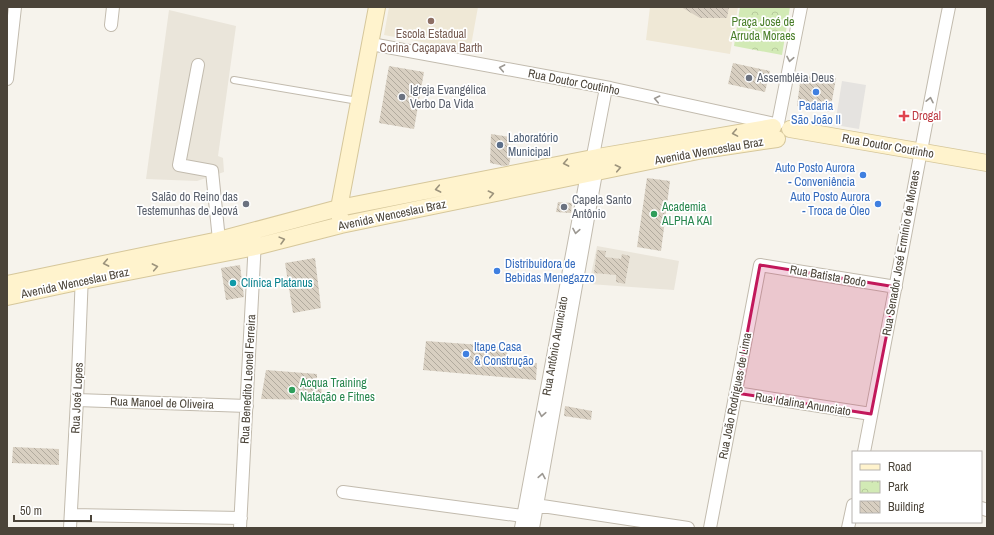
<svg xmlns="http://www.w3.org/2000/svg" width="994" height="535" font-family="'Archivo Narrow',sans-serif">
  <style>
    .residential { fill: #eae5da }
    .education { fill: #efe8d6 }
    .park { fill: url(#park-crowns) }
    .parking { fill: #e5e3e0 }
    .building { fill: url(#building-back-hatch) }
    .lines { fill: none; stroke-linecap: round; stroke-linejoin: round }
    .lane-casing { stroke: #c2bbae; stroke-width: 8 }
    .street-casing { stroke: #c2bbae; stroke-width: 14 }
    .secondary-casing { stroke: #d6c79b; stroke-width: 18 }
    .lane { stroke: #fff; stroke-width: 6 }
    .street { stroke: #fff; stroke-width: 12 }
    .secondary { stroke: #fff3cd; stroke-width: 16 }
    .oneway { stroke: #9c9892 }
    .oneway2 { stroke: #9c937c }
    .marked { fill: #c2185b; fill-opacity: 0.2; stroke: #c2185b; stroke-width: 3; stroke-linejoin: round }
    .education-dot { fill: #8d6e63; stroke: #fff; stroke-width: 1.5 }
    .worship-dot { fill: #6b7280; stroke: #fff; stroke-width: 1.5 }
    .shop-dot { fill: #3f7fe0; stroke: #fff; stroke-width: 1.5 }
    .health-dot { fill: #e0444e; stroke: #fff; stroke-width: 1.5 }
    .service-dot { fill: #5c6f8a; stroke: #fff; stroke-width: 1.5 }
    .leisure-dot { fill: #2e9e5b; stroke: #fff; stroke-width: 1.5 }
    .culture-dot { fill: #0f9aa8; stroke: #fff; stroke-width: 1.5 }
    .labels { text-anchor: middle; stroke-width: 3.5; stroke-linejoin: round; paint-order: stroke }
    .park-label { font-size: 12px; fill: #4a7f2a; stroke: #fff }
    .education-label { font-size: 12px; fill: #785e54; stroke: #fff }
    .worship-label { font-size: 12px; fill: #5b616d; stroke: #fff; text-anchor: start }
    .street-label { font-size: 12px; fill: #4b4439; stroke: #fff }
    .shop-label { font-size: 12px; fill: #366cbe; stroke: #fff; text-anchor: end }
    .health-label { font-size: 12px; fill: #be3a42; stroke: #fff; text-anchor: start }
    .service-label { font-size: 12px; fill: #4e5e75; stroke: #fff; text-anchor: start }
    .leisure-label { font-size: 12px; fill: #27864d; stroke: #fff; text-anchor: start }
    .culture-label { font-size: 12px; fill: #0d838f; stroke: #fff; text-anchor: start }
  </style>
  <defs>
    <pattern id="park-crowns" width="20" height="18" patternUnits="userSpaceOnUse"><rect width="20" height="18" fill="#d2eab5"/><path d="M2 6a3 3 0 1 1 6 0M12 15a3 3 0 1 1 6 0" fill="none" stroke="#b6ca9c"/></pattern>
    <pattern id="building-back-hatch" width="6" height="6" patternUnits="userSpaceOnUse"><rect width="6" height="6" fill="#d8cfc1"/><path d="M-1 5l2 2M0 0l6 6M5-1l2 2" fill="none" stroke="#b1aa9e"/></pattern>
  </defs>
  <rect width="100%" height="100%" fill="#f6f3ec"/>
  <path class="residential" d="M169,10l67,16 -18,130 5,2 1,14 -27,9 -51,-2z
    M597,246l82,15 -5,29 -85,-6z"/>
  <path class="education" d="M389,7h89l-8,44 -86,-16z
    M650,7h88l-8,47 -84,-14z"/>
  <path class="park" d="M740,7h50l-8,48 -48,-9z"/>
  <path class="parking" d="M842,81l24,4 -7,44 -24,-4z"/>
  <path class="building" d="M681,7h48l-2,11h-27z
    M733,63l37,8 -5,21 -37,-8z
    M389,66l35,6 -10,57 -35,-6z
    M801,75l35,3 -6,34 -33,-6z
    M491,134l19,3 -3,17 4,1 -2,10 -5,1 -14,-3z
    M647,178l23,3 -9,70 -24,-4z
    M558,202l14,1 -1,10 -15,-1z
    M597,250l9,1 -1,6 16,2 1,-5 8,2 -5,28 -9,-2v-7l-22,-2z
    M315,258l6,50 -28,5 -8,-50z
    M240,265l4,32 -18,3 -5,-32z
    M426,341l82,6 -2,15 31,1 -1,17 -113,-10z
    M266,370l51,4v6l5,1 -1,19 -60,-1z
    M565,406l27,5 -1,9 -27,-4z
    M13,447l46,2v16l-47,-2z"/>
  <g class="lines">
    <defs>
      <path id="lane" d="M234,80l124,21"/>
      <path id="street" d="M111,25l2,-18
        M371,44l239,44 165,36
        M198,65l-19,100 33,6 7,69
        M7,79l8,-72
        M778,123l23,-116
        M736,393l135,21
        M77,400l170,6
        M864,452c29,-148 55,-297 85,-445
        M343,492l187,25
        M529,504l159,24
        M981,508l6,2
        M71,515l170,3
        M70,528l7,-128 5,-126
        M240,528l15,-288
        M521,528l66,-354 4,-8 15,-78
        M533,528l63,-355 -5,-7
        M710,528l50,-263 136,22
        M848,528l5,-23"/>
      <path id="secondary" d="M790,129l197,34
        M340,218l-1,-10 38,-201
        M7,284l212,-44 120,-32 259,-51 175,-30
        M7,297l75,-16 173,-34 86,-22 362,-75 74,-11"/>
    </defs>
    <use href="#lane" class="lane-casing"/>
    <use href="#street" class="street-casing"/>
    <use href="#secondary" class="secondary-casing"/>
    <use href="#lane" class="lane"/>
    <use href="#street" class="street"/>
    <use href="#secondary" class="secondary"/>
  </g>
  <defs><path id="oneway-chevron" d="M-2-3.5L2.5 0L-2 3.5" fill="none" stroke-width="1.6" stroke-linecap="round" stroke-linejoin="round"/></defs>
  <g class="oneway">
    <use href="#oneway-chevron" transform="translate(790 59) rotate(101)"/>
    <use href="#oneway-chevron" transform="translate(502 68) rotate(-169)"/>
    <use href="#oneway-chevron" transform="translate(657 99) rotate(-168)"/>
    <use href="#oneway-chevron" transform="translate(930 100) rotate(-78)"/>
    <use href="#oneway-chevron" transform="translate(576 231) rotate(100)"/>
    <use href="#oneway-chevron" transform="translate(542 414) rotate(100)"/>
    <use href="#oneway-chevron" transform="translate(542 476) rotate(-80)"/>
  </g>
  <g class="oneway2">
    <use href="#oneway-chevron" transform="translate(735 133) rotate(170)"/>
    <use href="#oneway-chevron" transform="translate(566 163) rotate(169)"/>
    <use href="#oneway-chevron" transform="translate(618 168) rotate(-12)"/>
    <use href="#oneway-chevron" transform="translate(438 189) rotate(169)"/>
    <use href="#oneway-chevron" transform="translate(491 194) rotate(-12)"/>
    <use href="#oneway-chevron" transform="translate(282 240) rotate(-15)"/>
    <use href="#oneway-chevron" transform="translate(106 263) rotate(169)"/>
    <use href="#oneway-chevron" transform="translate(155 267) rotate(-11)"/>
  </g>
  <path class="marked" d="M760,265l136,22 -25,127 -135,-21z"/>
  <circle class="education-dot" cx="431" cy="21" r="4"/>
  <g class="worship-dot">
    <circle cx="749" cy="78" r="4"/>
    <circle cx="402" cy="97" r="4"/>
    <circle cx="246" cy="204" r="4"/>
    <circle cx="564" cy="207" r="4"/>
  </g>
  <g class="shop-dot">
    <circle cx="816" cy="92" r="4"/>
    <circle cx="863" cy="175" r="4"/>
    <circle cx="878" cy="204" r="4"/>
    <circle cx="497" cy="271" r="4"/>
    <circle cx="466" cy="354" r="4"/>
  </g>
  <path class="health-dot" d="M902 110h4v4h4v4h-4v4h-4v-4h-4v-4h4z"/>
  <circle class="service-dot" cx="500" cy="145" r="4"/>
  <g class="leisure-dot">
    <circle cx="654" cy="214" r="4"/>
    <circle cx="292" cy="390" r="4"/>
  </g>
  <circle class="culture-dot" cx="233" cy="283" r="4"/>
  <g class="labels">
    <g class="park-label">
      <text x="763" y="26">Praça José de<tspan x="763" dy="14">Arruda Moraes</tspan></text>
    </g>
    <g class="education-label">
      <text x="431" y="38">Escola Estadual<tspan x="431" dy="14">Corina Caçapava Barth</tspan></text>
    </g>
    <g class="worship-label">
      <text x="757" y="82">Assembléia Deus</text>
      <text x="410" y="94">Igreja Evangélica<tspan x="410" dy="14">Verbo Da Vida</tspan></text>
      <text x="238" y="201" text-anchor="end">Salão do Reino das<tspan x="238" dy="14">Testemunhas de Jeová</tspan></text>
      <text x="572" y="204">Capela Santo<tspan x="572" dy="14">Antônio</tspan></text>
    </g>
    <g class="street-label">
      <text transform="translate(574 82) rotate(11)" y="4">Rua Doutor Coutinho</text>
      <text transform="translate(888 146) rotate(10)" y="4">Rua Doutor Coutinho</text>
      <text transform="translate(709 151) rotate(-10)" y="4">Avenida Wenceslau Braz</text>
      <text transform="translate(392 215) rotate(-12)" y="4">Avenida Wenceslau Braz</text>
      <text transform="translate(901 253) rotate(-80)" y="4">Rua Senador José Ermínio de Moraes</text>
      <text transform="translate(828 276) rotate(10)" y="4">Rua Batista Bodo</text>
      <text transform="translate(75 283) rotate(-12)" y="4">Avenida Wenceslau Braz</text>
      <text transform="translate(555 346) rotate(-80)" y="4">Rua Antônio Anunciato</text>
      <text transform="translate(248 379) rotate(-87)" y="4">Rua Benedito Leonel Ferreira</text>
      <text transform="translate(735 396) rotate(-79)" y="4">Rua João Rodrigues de Lima</text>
      <text transform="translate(77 398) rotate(-87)" y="4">Rua José Lopes</text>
      <text transform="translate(162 403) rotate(2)" y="4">Rua Manoel de Oliveira</text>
      <text transform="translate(803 404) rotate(9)" y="4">Rua Idalina Anunciato</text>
    </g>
    <g class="shop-label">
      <text x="816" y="110" text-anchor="middle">Padaria<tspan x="816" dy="14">São João II</tspan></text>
      <text x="855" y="172">Auto Posto Aurora<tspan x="855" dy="14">- Conveniência</tspan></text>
      <text x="870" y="201">Auto Posto Aurora<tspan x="870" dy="14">- Troca de Óleo</tspan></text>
      <text x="505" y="268" text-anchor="start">Distribuidora de<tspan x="505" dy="14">Bebidas Menegazzo</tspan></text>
      <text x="474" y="351" text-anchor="start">Itape Casa<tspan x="474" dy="14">&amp; Construção</tspan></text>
    </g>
    <g class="health-label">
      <text x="912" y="120">Drogal</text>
    </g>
    <g class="service-label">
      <text x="508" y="142">Laboratório<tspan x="508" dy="14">Municipal</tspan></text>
    </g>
    <g class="leisure-label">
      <text x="662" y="211">Academia<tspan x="662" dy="14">ALPHA KAI</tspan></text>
      <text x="300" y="387">Acqua Training<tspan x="300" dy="14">Natação e Fitnes</tspan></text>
    </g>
    <g class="culture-label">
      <text x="241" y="287">Clínica Platanus</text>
    </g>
  </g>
  <rect width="994" height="535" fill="none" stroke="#4b4439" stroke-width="16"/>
  <rect x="852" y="451" width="130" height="72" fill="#ffffff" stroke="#b7b4b0"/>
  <rect x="860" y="464" width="20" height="6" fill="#fff3cd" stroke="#b7b4b0"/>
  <text x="888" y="471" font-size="12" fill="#4b4439">Road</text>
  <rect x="860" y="481" width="20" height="12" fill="url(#park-crowns)" stroke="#b7b4b0"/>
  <text x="888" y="491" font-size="12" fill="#4b4439">Park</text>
  <rect x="860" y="501" width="20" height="12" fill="url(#building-back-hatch)" stroke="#b7b4b0"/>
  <text x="888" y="511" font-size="12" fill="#4b4439">Building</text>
  <path d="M14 515v6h77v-6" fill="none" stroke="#4b4439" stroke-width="2"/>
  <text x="20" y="515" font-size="12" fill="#4b4439" stroke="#ffffff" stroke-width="3" paint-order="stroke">50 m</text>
</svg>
